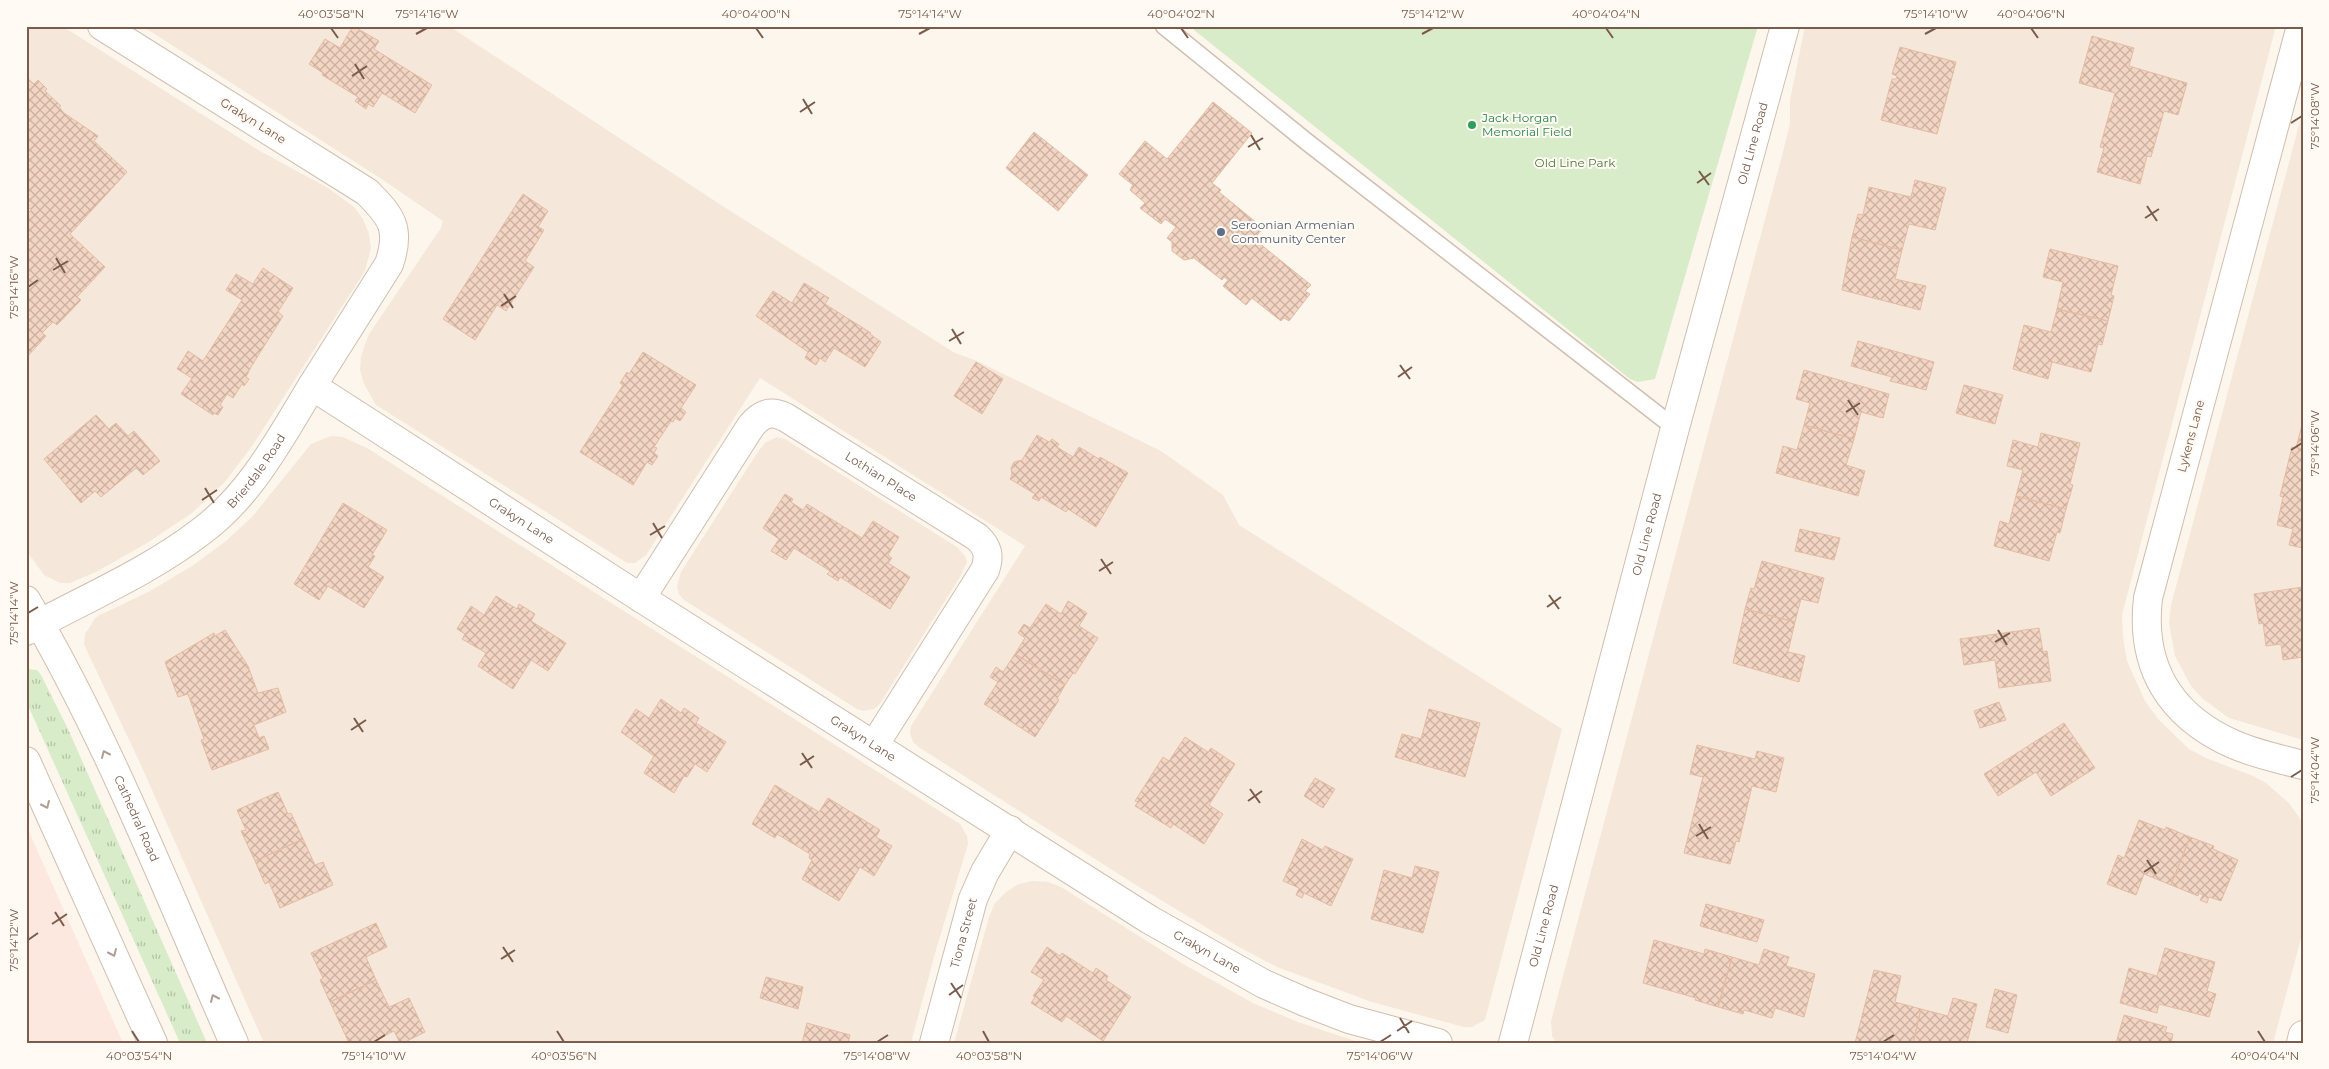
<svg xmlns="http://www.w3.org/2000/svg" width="2329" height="1069" font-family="Montserrat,sans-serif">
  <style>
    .residential { fill: #f5e8da }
    .commercial { fill: #fde8e0 }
    .grass { fill: url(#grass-tufts) }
    .green { fill: #d8ecc9 }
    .building { fill: url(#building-cross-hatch); stroke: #e6bba3 }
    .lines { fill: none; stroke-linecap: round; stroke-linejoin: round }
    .lane-casing { stroke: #d1beb0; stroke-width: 19 }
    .street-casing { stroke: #d1beb0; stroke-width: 30 }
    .lane { stroke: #fff; stroke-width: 16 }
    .street { stroke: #fff; stroke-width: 28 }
    .oneway { stroke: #af9d94 }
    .ticks { fill: none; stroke: #7a5c4d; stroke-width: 2 }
    .leisure-dot { fill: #2e9e5b; stroke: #fffaf3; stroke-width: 2 }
    .service-dot { fill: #5c6f8a; stroke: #fffaf3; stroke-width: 2 }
    .labels { text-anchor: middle; stroke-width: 4; stroke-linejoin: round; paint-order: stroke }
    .leisure-label { font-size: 12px; fill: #27864d; stroke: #fffaf3; text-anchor: start }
    .street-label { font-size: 12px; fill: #7a5c4d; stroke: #fffaf3 }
    .park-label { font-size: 12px; fill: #537a41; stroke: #fffaf3 }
    .service-label { font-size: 12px; fill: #4e5e75; stroke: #fffaf3; text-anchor: start }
    .neatline { fill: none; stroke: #7a5c4d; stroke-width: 2 }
    .ticks-label { font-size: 12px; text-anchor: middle; fill: #7a5c4d }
  </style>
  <defs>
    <pattern id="grass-tufts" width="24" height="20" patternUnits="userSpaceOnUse" patternTransform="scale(1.25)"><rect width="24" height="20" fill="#d8ecc9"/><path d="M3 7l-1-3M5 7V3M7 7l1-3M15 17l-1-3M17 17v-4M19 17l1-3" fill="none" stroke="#b4c2a5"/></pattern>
    <pattern id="building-cross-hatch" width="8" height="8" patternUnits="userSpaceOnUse" patternTransform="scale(1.25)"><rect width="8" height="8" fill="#f3d5c3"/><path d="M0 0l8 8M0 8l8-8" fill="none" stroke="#cab0a1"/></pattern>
  </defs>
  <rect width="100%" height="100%" fill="#fdf6ec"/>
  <path class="residential" d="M26,26h36l198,125 68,37 26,19 9,12 6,15 2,14 -6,23 -113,175 -27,36 -33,31 -45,30 -51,29 -26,11h-10l-16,-8 -18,-25z
    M142,26h307l272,179 234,148 20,7 186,91 62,44 16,30 323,204 -77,291 -13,7h-8l-92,-25 -95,-35 -40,-21 -101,-61 -216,-137 -7,-6 -3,-9 1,-7 114,-180 -265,-168 -114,177 -11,8h-8l-251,-158 -12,-21 -4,-14 1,-13 3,-10 5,-13 72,-106 2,-7 -63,-43z
    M1805,26h471l-154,589 1,22 4,24 18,40 13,18 31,30 17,9 47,18 13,7 23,20 14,20v108l-30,112h-716l-5,-7 -1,-15 233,-873 6,-24v-24z
    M2303,110v630l-74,-22 -26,-19 -12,-13 -16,-30 -6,-33 2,-18z
    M331,436l12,1 24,11 593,376 7,12 1,8 -32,106 -25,93h-647l-124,-280 -52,-110 -4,-9 1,-10 11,-17 54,-26 42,-25 34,-25 26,-24 59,-73z
    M777,437l8,2 172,108 8,9 2,6 -7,15 -81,128 -5,4 -11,2 -6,-2 -173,-109 -5,-6 -2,-7 4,-15 78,-122 7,-8z
    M1033,881l15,1 13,5 124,78 68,38 45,19 63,21h-407l35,-126 6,-14 11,-11 13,-8z"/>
  <path class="commercial" d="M26,825l97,218h-97z"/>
  <path class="grass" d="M26,669l11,1 4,5 27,54 139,314h-27l-154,-342z"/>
  <path class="green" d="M1189,26h569l-103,353 -17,3 -8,-3z"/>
  <path class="building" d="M353,26l26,15 -5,8 58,36 -17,28 -33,-20 -9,14 -5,-3 -2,5 -11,-8 3,-4 -36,-22 1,-2 -14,-9 16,-25 15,9z
    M2092,36l42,12 -5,18 58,17 -9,32 -14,-4 -13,46 -4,-1 -7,28 -43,-12 7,-24 -4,-1 15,-54 -36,-10z
    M1900,47l56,15 -19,72 -56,-14 11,-41h4l1,-3 -5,-2z
    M26,77l8,7 4,-4 9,9 -2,2 16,15 -2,1 5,6 34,23 -4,5 33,31 -57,62 35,33 -28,30 4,3 -24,25 -4,-3 -11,11 4,3 -20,22v-143l5,-5 -2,-2 -3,3z
    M1213,102l39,31 -40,50 9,7 -2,2 44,36 -9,11 57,46 -6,6 5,3 -21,27 -5,-3 -3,3 -29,-23 -6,7 -23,-19 5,-6 -4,-3 -2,3 -28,-22 -10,2 -12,-9v-9l-5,-4 9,-11 -11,-8 -4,5 -21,-16 5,-5 -15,-13 3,-5 -14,-11 26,-33 22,18z
    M1034,132l54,43 -30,36 -52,-43z
    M1915,180l31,8 -11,42 -26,-6 -7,26 -50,-13 6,-23 5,1 6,-28 42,10z
    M523,194l25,17 -10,16 6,3 -19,31 9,6 -28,44 -9,-6 -22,35 -32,-21z
    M1852,237l50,13 -7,29 31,7 -6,24 -78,-20z
    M2050,249l68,17 -7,29 3,1 -6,25 -51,-12 6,-27 -20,-5z
    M263,268l30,20 -15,24 5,4 -32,51 -5,10 3,2 -5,7 -2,-2 -9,14 -6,-4 -7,11 3,2 -5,8 -4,-2 -1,2 -32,-21 11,-16 -15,-9 11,-18 15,10 39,-61 -16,-10 10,-16 17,10z
    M804,283l25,15 -4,6 46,29 -1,1 11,8 -16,25 -31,-19 -9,14 -5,-4 -4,7 -11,-7 3,-6 -52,-36 17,-25 19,12z
    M2057,309l51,12 -6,24 -4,-1 -7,28 -39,-10 -4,17 -35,-10 11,-44 27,7z
    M1858,341l76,21 -8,28 -36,-9 2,-4 -41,-11z
    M643,352l53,33 -15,23 5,4 -6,9 -5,-3 -2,4 -2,-1 -17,26 3,1 -3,5 4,3 -6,9 -5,-3 -14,23 -53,-33 43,-67 -3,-2 7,-11 2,2z
    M976,362l27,17 -21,35 -28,-18z
    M1804,370l85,24 -6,24 -22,-6 -7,27 -50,-14 6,-22 -14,-4z
    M1964,385l39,10 -8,29 -39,-11z
    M96,415l13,14 7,-6 12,13 6,-5 26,30 -17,14 -7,-7 -35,29 -6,-6 -14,12 -37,-44z
    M2303,421v127l-14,-3 4,-16 -16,-4 6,-28 -3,-1 12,-49 4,1z
    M1804,425l50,14 -8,26 19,6 -7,25 -82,-23 7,-27 14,4z
    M2041,433l39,10 -10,41 3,1 -7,24 -50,-13 7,-26 -16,-4 6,-26 25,7z
    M1037,435l12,7 3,-3 7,5 -2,3 16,10 6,-10 20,12 1,-2 28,16 -32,54 -28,-18 -2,3 -25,-15 -2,4 -7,-3 3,-4 -25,-15 2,-4 -1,-7 3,-6 8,-2z
    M785,494l8,5 -2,3 12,8 4,-6 55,34 11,-17 26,16 -11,18 4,3 -4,5 22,14 -20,32 -50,-32 -2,4 -11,-7 3,-3 -36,-23 -8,12 -15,-9 8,-12 -16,-11z
    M2016,496l50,13 -6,24 -3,-1 -8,29 -55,-15 6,-25 9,3z
    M343,503l44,27 -15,25 3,1 -7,11 16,10 -20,31 -36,-22 -9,14 -25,-16z
    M1800,529l40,9 -6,22 -39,-9z
    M1762,561l62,17 -6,25 -17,-4 -6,23 -50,-13 6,-21 3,1z
    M2303,587v70l-20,3 -2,-16 -15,2 -3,-23 -4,1 -5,-30z
    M496,596l21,13 2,-5 16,10 -4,7 35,22 -18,28 -17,-11 -18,29 -35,-23 8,-13 -24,-14 3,-5 -8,-5 14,-23 13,9z
    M1068,601l19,12 -8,13 19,12 -23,36 -2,-1 -8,12 -50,-31 10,-16 -7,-5 6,-9 6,4 16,-24 15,10z
    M1745,609l50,13 -7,30 17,4 -6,26 -66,-19z
    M2039,628l4,24 4,-1 4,30 -52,7 -4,-28 -31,5 -4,-26z
    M225,630l23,36 10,27 20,-5 8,24 -32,13 5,13 5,-2 5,13 -57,21 -11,-30 3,-1 -16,-45 -10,3 -13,-35 49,-29 1,3z
    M1015,654l50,31 -8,14 2,1 -24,37 -51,-33 14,-22 -8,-5 6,-10 7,5z
    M661,699l20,14 3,-5 15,10 -3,5 30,19 -19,30 -12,-8 -8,13 -3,-1 -10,17 -30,-20 10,-17 -33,-24 15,-23 13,9z
    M1999,702l7,18 -26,8 -6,-17z
    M1429,709l51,14 -15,54 -70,-20 7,-23 19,5z
    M2064,723l31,45 -44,28 -15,-24 -38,24 -14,-22z
    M1185,737l23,15 3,-4 24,16 -26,41 14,9 -19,30 -31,-20 -2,4 -36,-22 3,-4 -3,-1 28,-44 6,4z
    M1697,745l58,14 2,-8 27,7 -8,34 -24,-6 -13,56 -3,-1 -6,23 -46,-11 19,-76 -13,-3z
    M1315,778l20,11 -12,19 -19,-12z
    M775,785l44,27 9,-14 52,32 -4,7 16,9 -18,30 -14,-9 -21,34 -37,-22 10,-19 -3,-2 1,-4 -33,-20 -2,4 -23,-14z
    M278,792l10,22 3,-1 12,26 -48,22 -14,-30 5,-1 -9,-20z
    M2139,820l26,10 1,-3 24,10 -19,48 -27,-11 -8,21 -29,-11 11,-29 6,3z
    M2190,837l24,9 -1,3 25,11 -17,41 -12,-4 -2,6 -7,-3 3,-5 -4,-2 -1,3 -27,-11z
    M303,839l12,26 8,-3 10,23 -53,23 -11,-26 -4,2 -10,-23z
    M1302,839l21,11 2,-4 28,13 -22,47 -27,-13 -2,5 -6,-3 3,-7 -16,-7z
    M1415,866l24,6 -16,61 -52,-14 13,-49 28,8z
    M1706,904l58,16 -7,22 -57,-16z
    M376,923l11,24 -21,10 10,23 -46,22 -10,-22 3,-2 -12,-25z
    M1654,940l50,14 1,-5 27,8 -14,50 -23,-7 1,-2 -53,-15z
    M1047,947l13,9 2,-3 31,20 3,-5 12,8 -2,4 25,17 -28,44 -37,-25 -4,6 -31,-19 4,-6 -2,-1 11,-16 -13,-8z
    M2165,948l50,14 -8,29 9,3 -7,23 -50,-13 -2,9 -37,-10 9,-35 28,8z
    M1764,949l25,8 -3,9 29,8 -11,43 -29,-9 -3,10 -28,-8 -1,4 -25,-7 14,-50 27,8z
    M1874,970l27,6 -6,26 26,7 -8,34h-58z
    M766,977l37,10 -5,22 -38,-11z
    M376,980l13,27 20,-9 16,34 -22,11h-3l-6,-12 -24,12h-21l-19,-41z
    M1995,989l22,6 -9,38 -22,-6z
    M1953,998l24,6 -10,39h-54l8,-34 27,7z
    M2124,1015l43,12 -2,5 8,2 -2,9h-55z
    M807,1023l43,12 -2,8h-46z"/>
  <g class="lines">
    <defs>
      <path id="lane" d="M1164,26l143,116 368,286"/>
      <g id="street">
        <path d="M2301,26l-153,572c-8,69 22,118 85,146 22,10 47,15 70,21"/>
        <path id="s1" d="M312,386l329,212 509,322 114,64 41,18 44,17 89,24"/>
        <path id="s2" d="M641,598l110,-172c10,-12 19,-16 34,-9l192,120c11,10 13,19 8,33l-110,174"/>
        <path id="s3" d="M26,600c83,140 142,294 208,443"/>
        <path id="s4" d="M26,631c60,-33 123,-59 177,-101 49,-37 78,-93 109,-144 26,-41 51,-81 77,-122 12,-35 3,-47 -22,-72l-265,-166"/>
        <path d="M26,761l127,282"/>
        <path id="s5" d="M934,1043l39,-144 12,-27 25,-42"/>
        <path id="s6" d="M1513,1043l162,-615 110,-402"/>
        <path d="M2301,1043l2,-8"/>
      </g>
    </defs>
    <use href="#lane" class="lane-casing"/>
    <use href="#street" class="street-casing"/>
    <use href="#lane" class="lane"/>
    <use href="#street" class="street"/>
  </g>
  <defs><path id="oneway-chevron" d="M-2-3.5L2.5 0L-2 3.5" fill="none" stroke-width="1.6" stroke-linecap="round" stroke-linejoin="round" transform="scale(1.25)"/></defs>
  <g class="oneway">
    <use href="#oneway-chevron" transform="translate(105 754) rotate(-114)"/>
    <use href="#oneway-chevron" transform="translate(46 805) rotate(66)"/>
    <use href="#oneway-chevron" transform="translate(113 953) rotate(66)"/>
    <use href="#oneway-chevron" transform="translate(214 998) rotate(-114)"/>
  </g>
  <path class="ticks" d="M331,28l7,10M756,28l7,10M1181,28l7,10M1606,28l7,10M2031,28l7,10M416,34l11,-6M919,34l11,-6M1422,34l11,-6M1925,34l11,-6M355,64l9,15M352,76l15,-10M803,99l9,15M800,112l15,-10M2291,123l11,-7M1251,135l9,15M1248,147l15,-9M1699,171l10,14M1697,183l14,-10M2147,206l10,15M2145,218l14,-9M56,258l9,15M53,270l15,-9M28,287l10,-7M504,294l9,14M501,306l15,-10M952,329l9,15M949,341l15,-9M1400,365l10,14M1398,377l14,-10M1848,400l10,15M1846,412l14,-9M2291,450l11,-7M205,488l9,15M202,500l15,-10M653,523l9,15M650,535l15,-9M1101,559l10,15M1099,571l14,-9M1549,595l10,14M1547,607l14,-10M28,613l10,-6M1998,630l9,15M1995,642l15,-9M354,718l9,14M351,730l15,-10M802,753l10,15M800,765l14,-9M2291,777l11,-7M1250,789l10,14M1248,801l14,-10M1699,824l9,15M1696,836l15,-9M2147,860l9,14M2144,872l15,-10M55,912l9,14M52,924l15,-10M28,940l10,-7M503,947l10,15M501,959l14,-9M951,983l10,15M949,995l14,-10M1400,1018l9,15M132,1031l7,11M557,1031l7,11M983,1031l6,11M1397,1031l15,-10M2258,1031l7,11M374,1042l11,-7M877,1042l11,-7M1380,1042l11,-7M1883,1042l11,-7"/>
  <circle class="leisure-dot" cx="1472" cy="125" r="5"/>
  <circle class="service-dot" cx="1221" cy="232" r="5"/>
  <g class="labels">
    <g class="leisure-label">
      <text x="1482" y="122">Jack Horgan<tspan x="1482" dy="14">Memorial Field</tspan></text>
    </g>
    <g class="street-label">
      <text transform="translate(253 121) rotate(32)" y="4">Grakyn Lane</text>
      <text dy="4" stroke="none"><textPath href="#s6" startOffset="931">Old Line Road</textPath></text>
      <text transform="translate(2191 436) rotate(-75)" y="4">Lykens Lane</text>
      <text dy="4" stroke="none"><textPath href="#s4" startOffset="284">Brierdale Road</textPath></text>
      <text dy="4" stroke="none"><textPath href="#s2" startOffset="356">Lothian Place</textPath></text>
      <text dy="4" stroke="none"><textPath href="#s1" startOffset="249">Grakyn Lane</textPath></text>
      <text dy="4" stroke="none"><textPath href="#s6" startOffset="526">Old Line Road</textPath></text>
      <text dy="4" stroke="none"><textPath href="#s1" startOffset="654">Grakyn Lane</textPath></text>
      <text dy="4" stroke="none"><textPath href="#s3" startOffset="245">Cathedral Road</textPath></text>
      <text dy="4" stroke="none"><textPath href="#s6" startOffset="121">Old Line Road</textPath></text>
      <text dy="4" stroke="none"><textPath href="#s5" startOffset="114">Tiona Street</textPath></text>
      <text dy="4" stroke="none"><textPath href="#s1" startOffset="1059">Grakyn Lane</textPath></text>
    </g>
    <g class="park-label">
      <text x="1575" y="167">Old Line Park</text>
    </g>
    <g class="service-label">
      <text x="1231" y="229">Seroonian Armenian<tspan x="1231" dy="14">Community Center</tspan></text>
    </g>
  </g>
  <rect width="2329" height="1069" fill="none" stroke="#fffaf3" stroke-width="55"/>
  <rect x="28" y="28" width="2274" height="1014" class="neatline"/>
  <g class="ticks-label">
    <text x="331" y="18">40°03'58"N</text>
    <text x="427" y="18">75°14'16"W</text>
    <text x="756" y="18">40°04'00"N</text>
    <text x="930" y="18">75°14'14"W</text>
    <text x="1181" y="18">40°04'02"N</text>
    <text x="1433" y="18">75°14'12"W</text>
    <text x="1606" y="18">40°04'04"N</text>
    <text x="1936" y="18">75°14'10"W</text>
    <text x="2031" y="18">40°04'06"N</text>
    <text transform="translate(2315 116) rotate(-90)" y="4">75°14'08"W</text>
    <text transform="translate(14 287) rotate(-90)" y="4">75°14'16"W</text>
    <text transform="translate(2315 443) rotate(-90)" y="4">75°14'06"W</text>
    <text transform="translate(14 613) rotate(-90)" y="4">75°14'14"W</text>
    <text transform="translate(2315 770) rotate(-90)" y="4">75°14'04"W</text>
    <text transform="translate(14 940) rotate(-90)" y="4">75°14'12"W</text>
    <text x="139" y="1060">40°03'54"N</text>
    <text x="374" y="1060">75°14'10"W</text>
    <text x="564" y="1060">40°03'56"N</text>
    <text x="877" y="1060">75°14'08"W</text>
    <text x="989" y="1060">40°03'58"N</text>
    <text x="1380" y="1060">75°14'06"W</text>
    <text x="1883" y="1060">75°14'04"W</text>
    <text x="2265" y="1060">40°04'04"N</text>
  </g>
</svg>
